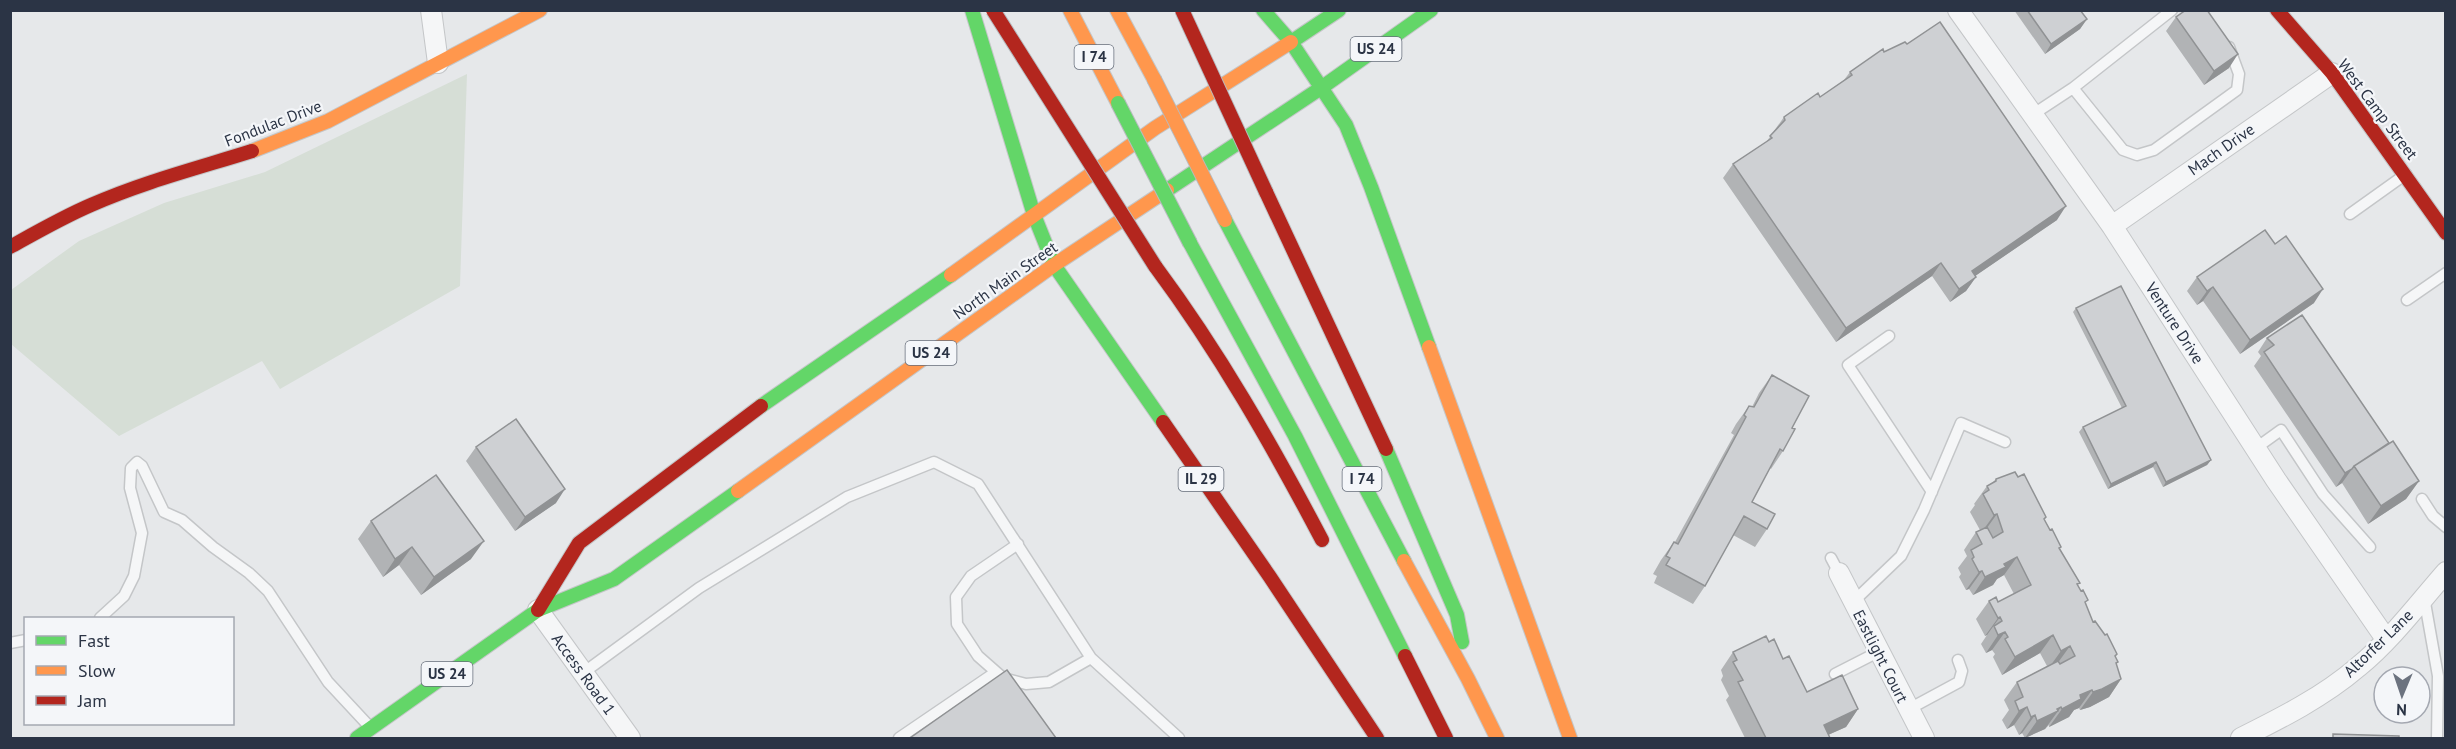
<svg xmlns="http://www.w3.org/2000/svg" width="2456" height="749" font-family="'PT Sans',sans-serif">
  <style>
    .green { fill: #d6ded6 }
    .lines { fill: none; stroke-linecap: round; stroke-linejoin: round }
    .lane-casing { stroke: #c4c6c8; stroke-width: 13 }
    .street-casing { stroke: #c4c6c8; stroke-width: 22 }
    .fast-casing { stroke: #c4c6c8; stroke-width: 16 }
    .slow-casing { stroke: #c4c6c8; stroke-width: 16 }
    .jam-casing { stroke: #c4c6c8; stroke-width: 16 }
    .lane { stroke: #f5f6f7; stroke-width: 10 }
    .street { stroke: #f5f6f7; stroke-width: 20 }
    .fast { stroke: #63d668; stroke-width: 14 }
    .slow { stroke: #ff974d; stroke-width: 14 }
    .jam { stroke: #b3261e; stroke-width: 14 }
    .fast-bridge-casing { stroke: #b8bbbf; stroke-width: 16; stroke-linecap: butt }
    .slow-bridge-casing { stroke: #b8bbbf; stroke-width: 16; stroke-linecap: butt }
    .jam-bridge-casing { stroke: #b8bbbf; stroke-width: 16; stroke-linecap: butt }
    .fast-bridge { stroke: #63d668; stroke-width: 14 }
    .slow-bridge { stroke: #ff974d; stroke-width: 14 }
    .jam-bridge { stroke: #b3261e; stroke-width: 14 }
    .wall { fill: #b1b3b5 }
    .shaded-wall { fill: #909294 }
    .building { fill: #ced0d3; stroke: #909294; stroke-width: 1.5 }
    .labels { text-anchor: middle; stroke-width: 4.5; stroke-linejoin: round; paint-order: stroke }
    .shield { fill: #f4f6f9; stroke: #676e7b; stroke-width: 1.5 }
    .shield-label { font-size: 15px; font-weight: bold; fill: #2b3445 }
    .street-label { font-size: 16px; fill: #2b3445; stroke: #f4f6f9 }
  </style>
  <rect width="100%" height="100%" fill="#e6e8ea"/>
  <path class="green" d="M467,74l-7,212 -180,103 -18,-28 -143,75 -108,-92v-54l68,-49 85,-38 101,-31z"/>
  <g class="lines">
    <defs>
      <path id="lane" d="M2073,88l50,62 14,5 17,-5 83,-60 2,-16 -10,-27
        M2032,115l41,-27 99,-78
        M2350,214l56,-40
        M2407,300l39,-27
        M1889,336l-41,29 84,127
        M2256,448l25,-18 42,64 47,53
        M2422,499l11,17 13,11
        M1018,544l-47,32 -15,21 1,27 21,32 25,22 23,6 23,-2 42,-24
        M1831,558l8,15
        M2424,597l14,79 -1,62
        M1854,601l47,-45 23,-46 37,-87 44,19
        M100,618l24,-22 10,-20 8,-43 -12,-45 1,-20 6,-6 5,4 22,46 18,8 31,27 36,26 19,18 60,91 40,43
        M10,643l16,-3
        M583,673l116,-85 148,-91 87,-35 44,22 113,174 88,80
        M1835,674l45,-23
        M1909,709l50,-27 3,-11 -4,-11
        M899,738l97,-66"/>
      <path id="street" d="M431,10l7,53
        M1958,10l154,216 164,254 110,159
        M2112,226l220,-153
        M1839,573l85,165
        M538,610l92,128
        M2241,738c40,-20 82,-41 117,-71 33,-27 60,-63 88,-95"/>
      <path id="fast" d="M972,10l62,205 20,50 109,157
        M1263,10l28,32 55,83 25,62 58,160
        M1291,42l48,-32
        M1321,88l110,-78
        M1167,190l154,-102
        M1225,220l179,341
        M1190,243l105,193 110,220
        M761,406l190,-131
        M1386,449l71,166 5,27
        M357,738l181,-128 76,-31 124,-88"/>
      <path id="slow" d="M1070,10l48,93
        M1117,10l37,69
        M252,151l76,-30 212,-111
        M951,275l204,-147 136,-86
        M1429,347l141,391
        M738,491l316,-226 113,-75
        M1404,561l64,118 29,59"/>
      <path id="jam" d="M2277,10l55,63 114,160
        M1266,192l120,257
        M10,247c27,-15 53,-30 81,-42 52,-23 107,-37 161,-54
        M1155,266c64,86 117,179 167,274
        M1163,422l107,155 107,161
        M538,610l41,-67 182,-137
        M1405,656l41,82"/>
    </defs>
    <use href="#lane" class="lane-casing"/>
    <use href="#street" class="street-casing"/>
    <use href="#fast" class="fast-casing"/>
    <use href="#slow" class="slow-casing"/>
    <use href="#jam" class="jam-casing"/>
    <use href="#lane" class="lane"/>
    <use href="#street" class="street"/>
    <use href="#fast" class="fast"/>
    <use href="#slow" class="slow"/>
    <use href="#jam" class="jam"/>
    <defs>
      <path id="fast-bridge" d="M1118,103l72,140"/>
      <path id="slow-bridge" d="M1154,79l71,141"/>
      <path id="jam-bridge" d="M993,10l162,256
        M1182,10l84,182"/>
    </defs>
    <use href="#fast-bridge" class="fast-bridge-casing"/>
    <use href="#slow-bridge" class="slow-bridge-casing"/>
    <use href="#jam-bridge" class="jam-bridge-casing"/>
    <use href="#fast-bridge" class="fast-bridge"/>
    <use href="#slow-bridge" class="slow-bridge"/>
    <use href="#jam-bridge" class="jam-bridge"/>
  </g>
  <path class="wall" d="M2014,10h66l7,9 -7,10 -35,25z
    M2176,17l53,51 -25,17 -38,-54z
    M1884,52l173,168 -82,56 1,1 -10,14 -16,11 -18,-26 -96,66 -113,-164 10,-14 33,-22 8,-10v-1l10,-14 36,-20 24,-17 6,-8z
    M2197,277l117,26 -74,51 -37,-53 -6,4 -10,-14z
    M2076,308l135,152 -4,5 -44,22 -10,-20 -45,22 -29,-57 4,-5 39,-19 -49,-96z
    M2267,338l122,105 30,38 -13,18 -38,25 -26,-41 -6,4 -82,-121 7,-10 -3,-4z
    M1772,375l20,53 -9,23 -12,18 -1,-1 -18,34 15,27 -12,18 -22,-12 -28,51 -12,18 -39,-21 3,-7 -4,-2 8,-14 13,-18h1l59,-107 -3,-2 5,-9 13,-18 3,1 7,-14z
    M476,447l80,56 -41,28 -49,-70z
    M2018,477l28,40 -2,3 6,10 11,17 -1,2 18,36 15,37 24,32 -2,3 3,5 -2,2 5,15 -12,18 -19,10 -10,3 -1,-2 -5,2 -5,7 -20,10v-2l-4,4 -20,9 -3,-5 -3,2 -5,-10 -7,4 -5,-9 7,-10 -5,-10 13,-18 30,-16 -7,-13 -38,22 -9,-18 2,-3 -3,-4 -6,3 -5,-9 6,-9 -2,1 -9,-17 13,-18 9,1 16,-8 -10,-19 -7,4 -4,6 -20,10 -4,-6 -3,1 -7,-13 2,-3 -3,-6 9,-12 -3,-6 12,-18 4,-2 -10,-18 5,-7 -1,-1 13,-18 6,-4 3,-3z
    M371,521l100,38 -50,36 -22,-30 -16,12 -25,-38z
    M1769,642l14,17 24,33 51,17 -12,18 -18,8 2,3h-85l-19,-38 3,-4 -8,-16 2,-4 -2,-6 12,-18z"/>
  <path class="shaded-wall" d="M2087,19l-7,10 -35,25 6,-10z
    M2238,54l-9,14 -25,17 10,-14z
    M2066,206l-9,14 -95,65 10,-14z
    M1941,263l-9,13 -96,66 10,-14z
    M1976,277l-10,14 -16,11 9,-13z
    M2213,287l-10,14 -6,4 10,-14z
    M2323,289l-9,14 -74,51 10,-14z
    M2211,460l-4,5 -44,22 3,-5z
    M2156,462l-3,5 -45,22 3,-5z
    M2352,469l-10,14 -6,4 9,-14z
    M2419,481l-13,18 -38,25 13,-18z
    M565,489l-9,14 -41,28 10,-14z
    M1997,514l-13,18 -3,1 13,-18z
    M484,541l-13,18 -50,36 13,-18z
    M412,547l-13,18 -16,12 12,-18z
    M2017,557l-13,18 -7,4 -4,6 -20,10 12,-18 19,-13z
    M1982,571l-13,18 -3,1 13,-18z
    M2000,617l-13,18 -2,1 13,-18z
    M2005,632l-13,18 -6,3 12,-18z
    M2053,635l-13,18 -38,22 13,-18z
    M2070,646l-13,18 -9,5 13,-18z
    M2121,679l-12,18 -19,10 -10,3 13,-18z
    M2092,690l-13,18 -5,2 -5,7 -20,10 13,-18 18,-14z
    M2027,707l-13,18 -7,4 12,-18z
    M2061,707l-16,22 -20,9 12,-17z
    M1858,709l-12,18 -25,11 3,-13z
    M2035,715l-13,18 -3,2 12,-18z"/>
  <path class="building" d="M2027,10h53l7,9 -36,25z
    M2186,10h21l31,44 -24,17 -38,-54z
    M1940,22l126,184 -94,65 4,6 -17,12 -18,-26 -95,65 -113,-164 39,-26 -2,-2 15,-16 -1,-3 34,-24 2,4 32,-22 -2,-3 33,-23 1,3 21,-10 2,2z
    M2265,230l10,14 11,-8 37,53 -73,51 -37,-53 -6,4 -10,-14z
    M2121,286l90,174 -45,22 -10,-20 -45,22 -28,-57 43,-21 -50,-98z
    M2302,315l87,128 -35,23 -2,3 -7,4 -81,-121 10,-7 -7,-7z
    M1772,375l37,21 -17,32 3,1 -12,22 -3,-2 -28,53 23,12 -8,15 -23,-13 -39,70 -39,-21 4,-7 -4,-2 8,-14 4,2 68,-127 -2,-2 5,-9 5,1z
    M516,419l49,70 -40,28 -49,-70z
    M2393,441l26,40 -38,25 -27,-40z
    M2015,472l3,5 6,-3 22,43 -2,2 6,11 2,-1 9,18 -2,1 21,35 -3,1 4,7 2,-1 5,10 -3,2 8,20 2,-1 10,14 2,-1 10,20 -2,2 3,6 -2,1 5,16 -19,10 -9,3 -1,-2 -12,5 1,4 -19,10 -1,-2 -4,2 1,2 -21,10 -2,-6 -4,2 -4,-10 -8,4 -4,-10 8,-4 -6,-15 41,-21 2,3 15,-8 -5,-10 -9,5 -8,-16 -38,22 -10,-18 3,-2 -3,-5 -7,3 -4,-9 8,-5 -2,-4 -2,1 -9,-17 7,-4 2,5 33,-17 -14,-28 -13,7 2,3 -21,10 -3,-6 -3,1 -7,-13 2,-2 -3,-7 11,-6 -6,-12 11,-5 6,11 10,-6 -6,-18 -3,1 -11,-21 6,-4 -2,-4 9,-5v-2z
    M436,475l48,66 -50,36 -22,-30 -17,12 -24,-38z
    M1766,636l3,6 5,-3 9,20 6,-3 18,36 35,-17 16,34 -34,16 6,13h-64l-28,-56 5,-2 -10,-18 4,-2 -4,-8z
    M1007,670l49,68h-146z
    M2333,734l66,2v2h-66z"/>
  <g class="labels">
    <g class="shield">
      <rect x="1350.5" y="37" width="51" height="24" rx="4.5"/>
      <rect x="1074.5" y="45" width="39" height="24" rx="4.5"/>
      <rect x="905.5" y="341" width="51" height="24" rx="4.5"/>
      <rect x="1178.5" y="467" width="45" height="24" rx="4.5"/>
      <rect x="1342.5" y="467" width="39" height="24" rx="4.5"/>
      <rect x="421.5" y="662" width="51" height="24" rx="4.5"/>
    </g>
    <g class="shield-label">
      <text x="1376" y="54">US 24</text>
      <text x="1094" y="62">I 74</text>
      <text x="931" y="358">US 24</text>
      <text x="1201" y="484">IL 29</text>
      <text x="1362" y="484">I 74</text>
      <text x="447" y="679">US 24</text>
    </g>
    <g class="street-label">
      <text transform="translate(2378 109) rotate(53)" y="6">West Camp Street</text>
      <text transform="translate(273 123) rotate(-21)" y="6">Fondulac Drive</text>
      <text transform="translate(2221 149) rotate(-35)" y="6">Mach Drive</text>
      <text transform="translate(1005 280) rotate(-35)" y="6">North Main Street</text>
      <text transform="translate(2175 323) rotate(57)" y="6">Venture Drive</text>
      <text transform="translate(2378 643) rotate(-44)" y="6">Altorfer Lane</text>
      <text transform="translate(1881 656) rotate(63)" y="6">Eastlight Court</text>
      <text transform="translate(584 674) rotate(54)" y="6">Access Road 1</text>
    </g>
  </g>
  <rect width="2456" height="749" fill="none" stroke="#2b3445" stroke-width="24"/>
  <rect x="24" y="617" width="210" height="108" fill="#f4f6f9" stroke="#a4a8b1" stroke-width="1.5"/>
  <rect x="36" y="636" width="30" height="9" fill="#63d668" stroke="#a4a8b1" stroke-width="1.5"/>
  <text x="78" y="647" font-size="18" fill="#2b3445">Fast</text>
  <rect x="36" y="666" width="30" height="9" fill="#ff974d" stroke="#a4a8b1" stroke-width="1.5"/>
  <text x="78" y="677" font-size="18" fill="#2b3445">Slow</text>
  <rect x="36" y="696" width="30" height="9" fill="#b3261e" stroke="#a4a8b1" stroke-width="1.5"/>
  <text x="78" y="707" font-size="18" fill="#2b3445">Jam</text>
  <g transform="translate(2402 695) rotate(182)"><circle r="28" fill="#f4f6f9" stroke="#a4a8b1" stroke-width="1.5"/>
  <path d="M0-4.5L10 22L0 15L-10 22Z" fill="#6c737f"/>
  <text y="-9" font-size="16" font-weight="bold" text-anchor="middle" fill="#2b3445">N</text>
  </g>
</svg>
